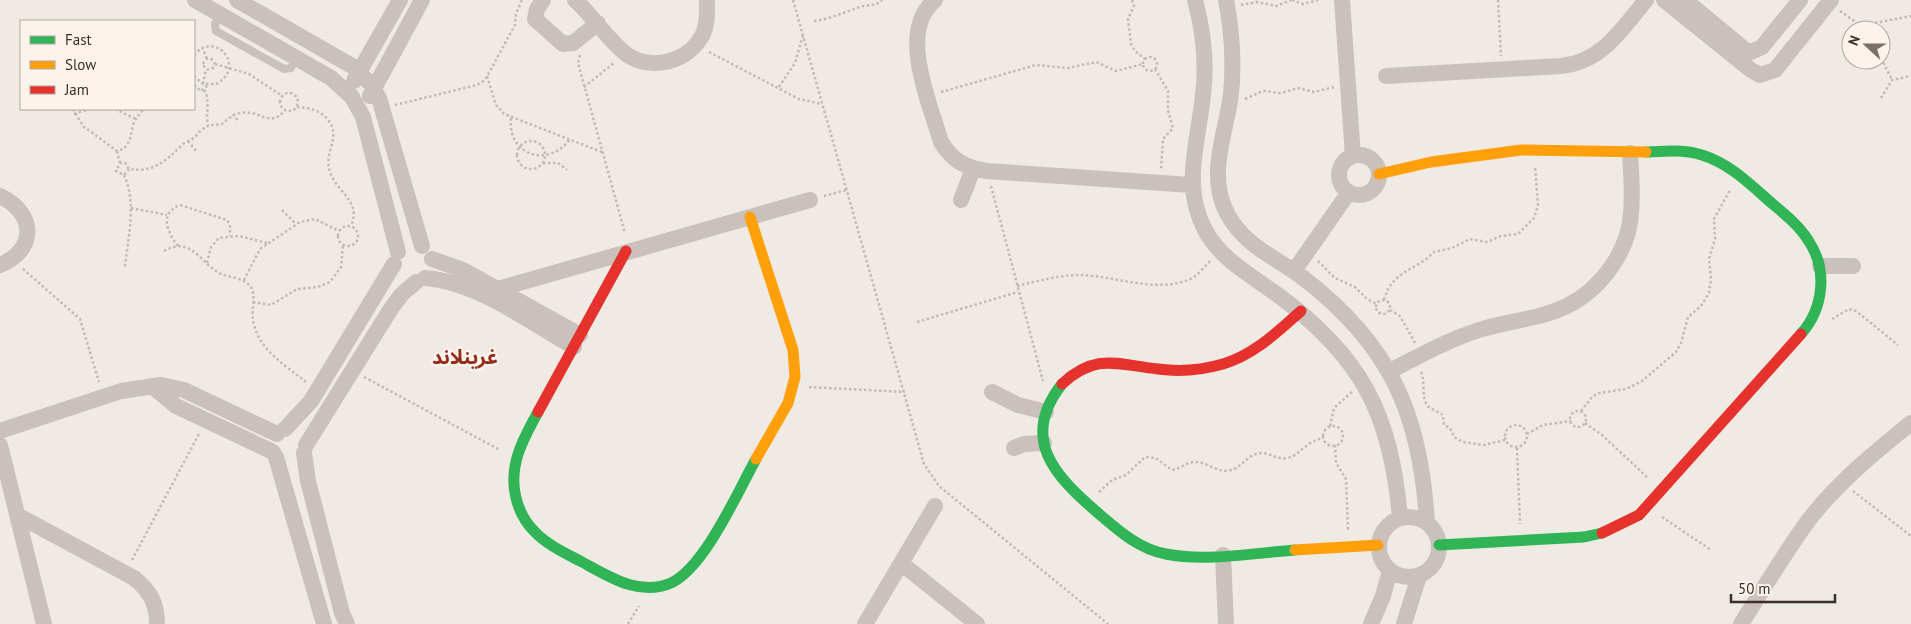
<svg xmlns="http://www.w3.org/2000/svg" width="1911" height="624" font-family="'PT Sans','Noto Sans Arabic',sans-serif">
  <style>
    .lines { fill: none; stroke-linecap: round; stroke-linejoin: round }
    .path { stroke: #c2bab5; stroke-width: 2.5; stroke-dasharray: 2.5 2.5; stroke-linecap: butt }
    .lane { stroke: #cac1bc; stroke-width: 8 }
    .street { stroke: #cac1bc; stroke-width: 16 }
    .fast { stroke: #30b455; stroke-width: 11 }
    .slow { stroke: #ff9f0a; stroke-width: 11 }
    .jam { stroke: #e5322d; stroke-width: 11 }
    .labels { text-anchor: middle; stroke-width: 4.5; stroke-linejoin: round; paint-order: stroke }
    .district-label { font-size: 20px; font-weight: bold; fill: #932d1a; stroke: #fcf4ec }
  </style>
  <rect width="100%" height="100%" fill="#f0eae4"/>
  <g class="lines">
    <path class="path" d="M793,0l131,464 15,22 169,138
      M1132,0l2,6 -6,13 3,25 4,7 10,8
      M1292,0l11,4 15,-4
      M1498,0l3,56
      M1241,5l16,-3 20,4 14,-6
      M1840,11l27,19
      M814,21c16,-2 31,-9 46,-14 8,-3 15,0 22,-7
      M1867,29l8,-6 36,-7
      M202,47l5,12
      M709,52l90,47 23,5
      M194,55c22,-26 53,13 22,29h-13l-9,-8
      M580,55l-2,8 47,170
      M1143 64a7 7 0 1 1 14 0a7 7 0 1 1-14 0Z
      M1881,58l11,22
      M203.5 64a5.5 5.5 0 1 1 11 0a5.5 5.5 0 1 1-11 0Z
      M215,64l34,10 33,22
      M1155,69l13,22v19l5,18 -10,11 -2,30
      M487,76l9,29 8,9 98,38
      M203,84l3,-15
      M194,85l7,6 7,-6
      M584,87l30,-24
      M779,87l16,-24 8,-28
      M204,90c7,10 1,24 4,35
      M941,92l95,-27 32,3 28,-6 20,9 27,-7
      M280 102a9 9 0 1 1 18 0a9 9 0 1 1-18 0Z
      M1881,98l11,-18 19,-4
      M1245,99l18,-8 18,2 17,-5 16,4 21,-5
      M395,105l82,-20 8,-5 30,-55 1,-11 6,-14
      M297,107c11,1 24,3 31,13 14,17 -5,33 2,52 7,21 32,29 21,54
      M73,109l10,17 34,25c15,-3 13,-18 17,-29 3,-5 6,-9 10,-13
      M115,109l21,10
      M74,114l15,-5
      M233,114l5,7
      M511,118c-4,37 37,51 59,21
      M517 155a14 14 0 1 1 28 0a14 14 0 1 1-28 0Z
      M188,141l8,10
      M117,151l3,12
      M543,163h15l9,7
      M129,169l-5,6 -8,-4 4,-8h5l4,6c24,4 37,-8 53,-24 4,-4 10,-5 13,-8 8,-9 13,-14 26,-12 32,-32 45,10 64,-15
      M124,175c13,27 4,63 1,92
      M991,186l52,195
      M824,196l23,-6
      M131,208l36,7
      M282,210l14,14
      M338 236a10 10 0 1 1 20 0a10 10 0 1 1-20 0Z
      M178,246c-11,-14 -19,-33 2,-41l47,15 3,5v11
      M164,251c27,-15 35,10 55,22 10,5 24,4 31,13 7,8 1,24 3,34 5,30 31,44 53,62
      M1318,261l17,17 20,9 12,12 10,5
      M207,263l4,-16 8,-9 20,-2 28,7
      M23,269l57,50 19,63
      M244,280l16,-31 40,-27 15,-3 24,12
      M1017,286c21,-5 42,-11 64,-11 34,1 74,18 107,5 9,-3 16,-13 23,-20
      M1376 307a7 7 0 1 1 14 0a7 7 0 1 1-14 0Z
      M1384,300c8,-30 32,-29 50,-48l18,-4 18,-9 17,3 14,-6 17,-2 16,-16 4,-13 -3,-38
      M253,302l18,3 26,-16 21,-2 12,-5 11,-15 2,-22
      M1390,310l10,6 15,27
      M1832,319l17,-10 7,2 42,34
      M917,322l101,-30
      M1421,372c5,10 -1,27 8,35 4,3 10,5 14,8l1,10 6,3 4,9 9,5 21,3 21,-5
      M364,377l136,73
      M809,387l96,5
      M1581,411l11,-14 7,-4 27,-4 16,-8 34,-29 5,-9 7,-26 13,-11 8,-13 2,-14 -2,-20 6,-20 -1,-20 16,-29
      M1570 419a8 8 0 1 1 16 0a8 8 0 1 1-16 0Z
      M1585,423l17,12 47,44
      M1505 436a11 11 0 1 1 22 0a11 11 0 1 1-22 0Z
      M1330,426l4,-18 18,-16
      M1323 436a10 10 0 1 1 20 0a10 10 0 1 1-20 0Z
      M1527,434l16,-9 28,-4
      M1335,445l1,18 10,16 2,51
      M1517,448l3,76
      M1853,491l58,45
      M1099,492l13,-12 14,-5 19,-18 11,1 16,12c8,-1 13,-7 21,-8 14,-1 24,12 38,8 12,-3 16,-16 30,-17 9,0 16,7 26,5 14,-3 17,-16 36,-20
      M1662,517l49,33
      M132,560l68,-128
      M628,624l11,-18"/>
    <path class="lane" d="M220,14l-5,10 1,7 68,38 7,-1 5,-10"/>
    <path class="street" d="M195,0l136,78 21,19 11,20 35,135
      M237,0l115,66 18,17 9,15 43,148
      M543,0l-6,9 -2,10 28,25 10,-1 25,-20
      M575,0c18,16 33,40 51,54 25,18 63,8 77,-20 5,-11 4,-22 4,-34
      M935,0c-38,31 -5,103 6,142 11,18 24,26 46,29l204,14
      M1195,0c8,30 12,63 8,94 -4,47 -22,91 2,136 16,30 47,46 73,65 84,62 113,119 122,223
      M1226,0c6,31 8,63 5,94 -5,41 -25,81 -3,121 17,31 47,42 74,62 88,67 119,137 125,246
      M1342,0l11,156
      M1664,0l87,70 9,5 15,-5 56,-70
      M1685,0l59,49 7,3 11,-5 38,-47
      M1386,76l175,-10c41,-4 61,-37 85,-66
      M354,81l46,-81
      M370,96l52,-96
      M1339 175a20 20 0 1 1 40 0a20 20 0 1 1-40 0Z
      M0,196c36,17 37,54 0,69
      M961,200l12,-31
      M432,259l31,11 117,65
      M1820,266h33
      M1294,271l55,-79
      M425,278c52,4 103,43 149,69
      M498,289l312,-89
      M1390,371c29,-15 58,-31 89,-41 29,-9 61,-11 88,-24 34,-17 62,-55 64,-93 2,-20 0,-40 -1,-60
      M152,386l24,20 97,46
      M992,392l26,13 28,7
      M285,429l26,-28 83,-137
      M0,431l121,-40 40,-6 23,5 93,44
      M0,445l44,179
      M306,445l86,-138 11,-14 13,-11
      M1014,448l10,-4 20,-1
      M304,453l4,28 34,132 5,11
      M276,457l48,167
      M19,516l115,62c16,13 23,25 23,46
      M1379 547a30 30 0 1 1 60 0a30 30 0 1 1-60 0Z
      M1223,555l3,69
      M901,563l76,61
      M865,624l70,-118
      M1371,624l12,-28 7,-25
      M1404,624l15,-48
      M1741,624c22,-35 43,-70 67,-103 29,-38 66,-68 103,-98"/>
    <path class="fast" d="M1646,152c19,-1 38,-3 56,3 26,8 46,27 66,45 14,12 30,24 40,40 20,29 16,68 -7,94
      M1062,384c-43,55 -7,92 36,129 21,18 41,36 68,41 39,8 89,-1 129,-4
      M538,412c-15,27 -30,54 -22,86 3,12 9,24 18,33 13,14 31,22 48,31 26,14 57,35 89,21 34,-16 66,-90 85,-124
      M1439,545l145,-8 18,-4"/>
    <path class="slow" d="M1379,174l52,-12 90,-12 125,2
      M750,217l43,133 2,27 -7,26 -32,56
      M1295,550l83,-5"/>
    <path class="jam" d="M1062,384c34,-32 56,-19 96,-15 22,3 44,1 65,-5 31,-9 54,-32 78,-53
      M538,412l88,-161
      M1602,533l37,-18 162,-181"/>
  </g>
  <g class="labels">
    <g class="district-label">
      <text x="465" y="364">غرينلاند</text>
    </g>
  </g>
  <rect x="20" y="20" width="175" height="90" fill="#fcf4ec" stroke="#afa59e"/>
  <rect x="30" y="36" width="25" height="8" fill="#30b455" stroke="#afa59e"/>
  <text x="65" y="45" font-size="15" fill="#3c2e29">Fast</text>
  <rect x="30" y="61" width="25" height="8" fill="#ff9f0a" stroke="#afa59e"/>
  <text x="65" y="70" font-size="15" fill="#3c2e29">Slow</text>
  <rect x="30" y="86" width="25" height="8" fill="#e5322d" stroke="#afa59e"/>
  <text x="65" y="95" font-size="15" fill="#3c2e29">Jam</text>
  <g transform="translate(1866 45) rotate(291)"><circle r="24" fill="#fcf4ec" stroke="#afa59e"/>
  <path d="M0-4L9 19L0 12L-9 19Z" fill="#7b706a"/>
  <text y="-8" font-size="14" font-weight="bold" text-anchor="middle" fill="#3c2e29">N</text>
  </g>
  <path d="M1731 594v8h104v-8" fill="none" stroke="#3c2e29" stroke-width="2.5"/>
  <text x="1738" y="594" font-size="15" fill="#3c2e29" stroke="#fcf4ec" stroke-width="4" paint-order="stroke">50 m</text>
</svg>
